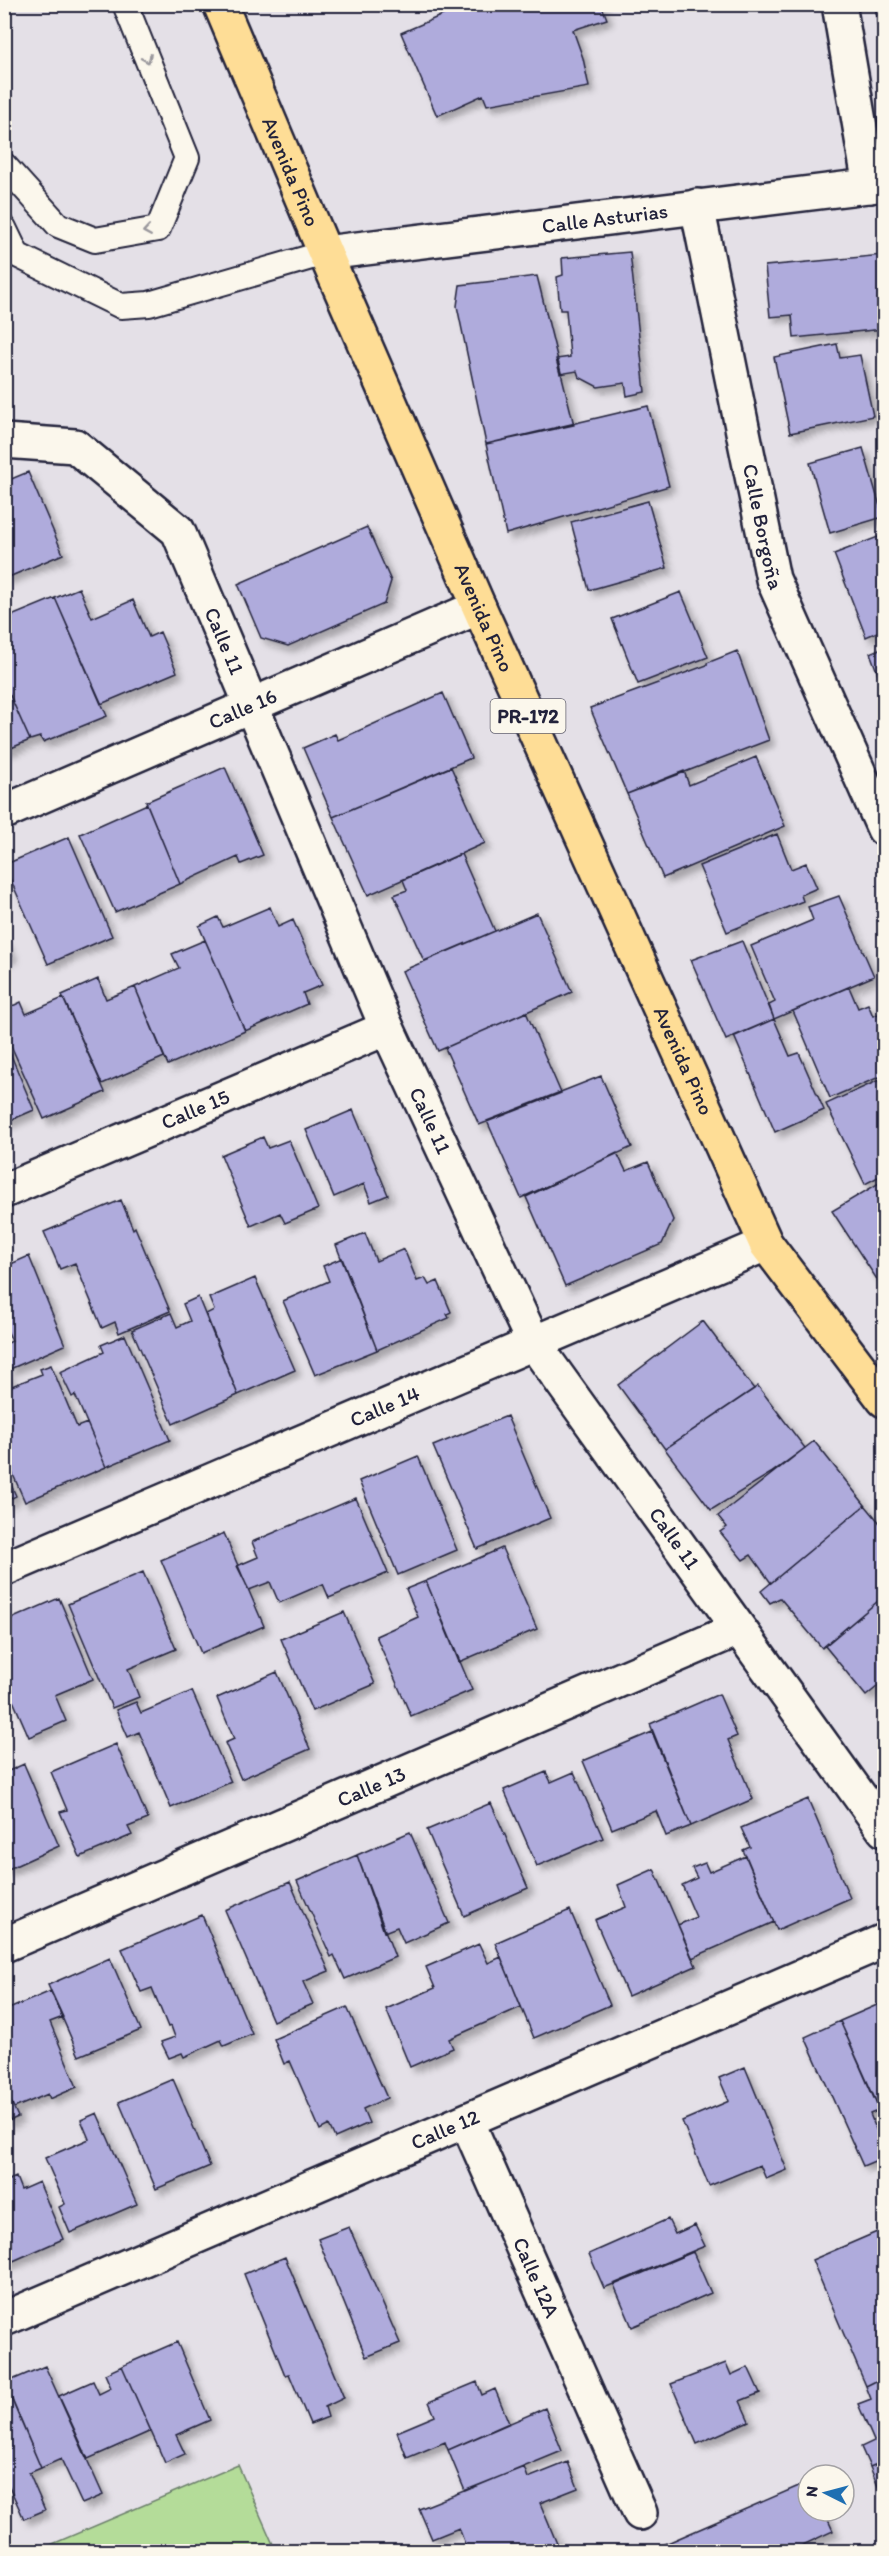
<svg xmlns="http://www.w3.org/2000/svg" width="889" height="2556" font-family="Itim,sans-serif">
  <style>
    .green { fill: #b4dc99; stroke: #6b7f6a; stroke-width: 1.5 }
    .building { fill: #afabdc; stroke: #22223b; stroke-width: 1.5; filter: url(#shadow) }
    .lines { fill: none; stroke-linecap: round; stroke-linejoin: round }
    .lane-casing { stroke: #22223b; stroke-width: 28 }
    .street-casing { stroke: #22223b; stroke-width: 38 }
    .secondary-casing { stroke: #22223b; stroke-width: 38 }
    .primary-casing { stroke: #22223b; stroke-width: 38 }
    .lane { stroke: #fbf7ec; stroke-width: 24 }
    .street { stroke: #fbf7ec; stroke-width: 33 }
    .secondary { stroke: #fbf7ec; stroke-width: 33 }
    .primary { stroke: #fedd96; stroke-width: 33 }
    .oneway { stroke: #99979c }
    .labels { text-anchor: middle; stroke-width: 4.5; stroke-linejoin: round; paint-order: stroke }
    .shield { fill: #fbf7ec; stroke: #636270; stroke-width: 1.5 }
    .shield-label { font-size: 20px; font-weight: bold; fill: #22223b }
    .street-label { font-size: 21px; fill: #22223b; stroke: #fbf7ec }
  </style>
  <defs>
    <filter id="shadow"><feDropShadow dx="5.5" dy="5.5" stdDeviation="3" flood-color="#0004"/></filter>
  </defs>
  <rect width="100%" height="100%" fill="#e4e0e7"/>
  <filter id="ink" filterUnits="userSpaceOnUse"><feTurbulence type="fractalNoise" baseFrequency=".0167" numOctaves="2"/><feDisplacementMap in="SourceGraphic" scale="12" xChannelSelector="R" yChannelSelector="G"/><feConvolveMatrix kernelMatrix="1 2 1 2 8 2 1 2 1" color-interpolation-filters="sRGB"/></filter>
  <g filter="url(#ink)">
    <path class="green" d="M238,2465l38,86h-240z"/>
    <path class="building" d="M468,4h30l2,5 10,-5h91l6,15 -34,11 10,28 6,29 -102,18 -4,-10 -46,21 -36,-83z
      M875,4h9v25l-6,1z
      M630,252l15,140 -18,4 -2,-13 -27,4 -19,-10 -2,-6 -17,3 -4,-15 14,-2 -4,-47h-6l-3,-33 6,-2 -1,-17z
      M883,255l1,74 -90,9 -2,-23 -22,2 -5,-51z
      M537,276l37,149 -88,19 -29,-138 3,-21z
      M837,344l3,14 20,-3 13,61 -83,17 -16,-76z
      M648,406l21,80 -163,48 -20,-90z
      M863,448l20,69 -53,16 -20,-70z
      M28,472l35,82 -59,25v-97z
      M648,501l19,67 -78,22 -18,-68z
      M367,527l24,54 -7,23 -96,42 -27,-8 -23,-54z
      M883,535l1,94 -18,8 -32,-83z
      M79,588l13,30 41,-18 16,37 11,-5 17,40 -76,32 -46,-106z
      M681,592l27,65 -70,27 -26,-65z
      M55,598l52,118 -64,26 -3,-5 -10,3 -26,-58v-63z
      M884,647v43l-14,-37z
      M737,651l32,89 -142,54 -37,-86 117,-43v-2z
      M4,682l26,58 -26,11z
      M443,693l28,65 -138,59 -30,-69 32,-14 3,6z
      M756,757l29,69 -122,52 -36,-84 57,-23 5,14z
      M225,767l38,88 -22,9 -3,-7 -58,27 -34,-82z
      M451,767l34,76 -117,52 -35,-78z
      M147,804l33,80 -65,28 -35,-78z
      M777,834l14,35 15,-6 11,25 -16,7 2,6 -76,31 -28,-66z
      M69,837l43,99 -64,28 -44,-99z
      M461,854l34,77 -71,30 -30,-66 13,-5 -4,-10z
      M839,896l35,80 -100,43 -5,-14 6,-3 -24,-56 62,-26 -5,-13z
      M270,907l8,20 15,-7 29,65 -19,8 4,11 -62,27 -46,-105 19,-9 5,10z
      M537,913l35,79 -134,59 -36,-80z
      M4,939l8,17 -8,3z
      M205,940l40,91 -77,34 -33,-78 44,-19 -7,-14z
      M742,941l32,78 -48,21 -35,-80z
      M98,979l8,20 29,-12 29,70 -62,27 -40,-89z
      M849,987l9,21 10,-4 5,12 11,-4v63l-54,23 -37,-87z
      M63,998l42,94 -61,27 -40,-89v-20l17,-8 5,12z
      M526,1012l35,81 -82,32 -34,-77z
      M774,1019l16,37 9,-3 25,57 -49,22 -41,-96z
      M5,1041l29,69 -30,13v-81z
      M601,1076l31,71 -111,51 -34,-77z
      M884,1078v96l-19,10 -39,-80z
      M353,1110l35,85 -17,7 -7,-18 -30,13 -28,-67z
      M263,1137l5,11 21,-8 29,69 -33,14 -5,-10 -29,13 -30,-71z
      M617,1153l9,18 22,-9 25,58 -11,24 -97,42 -39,-89z
      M884,1180v110l-52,-79z
      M121,1200l12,29 2,-2 35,84 -51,22 -4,-11 -13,6 -27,-65 -15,6 -16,-37z
      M365,1233l11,28 28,-12 13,32 8,-3 4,7 9,-4 13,31 -4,2 2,4 -72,32 -41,-105z
      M29,1256l36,89 -55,24 -6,-13v-11l8,-4 -8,-17v-57z
      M342,1258l35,92 -62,25 -32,-74 46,-20 -6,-15z
      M255,1278l40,92 -57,25 -32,-81 8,-4 -5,-12z
      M198,1297l40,98 -65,29 -41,-94 39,-17 6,14 13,-6 -7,-17z
      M703,1321l51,68 -89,60 -47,-64z
      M125,1335l45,105 -64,27 -31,-72 -3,2 -12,-25 44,-20 -3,-7z
      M51,1365l26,62 10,-4 19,44 -81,35 -21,-48v-65l38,-15 -2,-5z
      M4,1367l7,15 -7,3z
      M758,1386l47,62 -34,25 -60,37 -46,-61z
      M507,1416l43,102 -73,31 -44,-103z
      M814,1441l51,64 -94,78 -20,-28 -8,5 -23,-28 7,-5 -9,-11z
      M418,1456l39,94 -59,25 -39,-94z
      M4,1469l12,27 -12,6z
      M356,1498l32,75 -59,25 -6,-14 -44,19 -9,-21 -21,8 -12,-24 21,-9 -6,-15z
      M865,1505l19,23v68l-62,52 -42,-50 -10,5 -9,-12z
      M224,1533l40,93 -63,27 -40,-93z
      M502,1548l35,81 -78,33 -33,-81z
      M143,1572l33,77 -48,20 11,28 -27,11 -44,-104z
      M426,1581l46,109 -61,26 -35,-80 42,-19 -12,-28z
      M884,1596v85l-18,15 -41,-50z
      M59,1598l34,81 -38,16 11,26 -37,16 -25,-57v-58z
      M344,1612l31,72 -63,27 -31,-72z
      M277,1672l33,77 -69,30 -16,-36 9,-4 -17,-41z
      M192,1691l39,91 -60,26 -32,-76 -11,5 -12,-27 20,-8 5,11z
      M719,1694l18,42 -9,4 25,59 -62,27 -41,-102z
      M652,1732l39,94 -25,10 -10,-25 -44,18 -29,-68z
      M116,1744l32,75 -20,8 4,8 -52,22 -20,-45 7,-2 -16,-38z
      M24,1764l35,82 -55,25v-98z
      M546,1772l5,10 23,-10 29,66 -66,28 -33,-76z
      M808,1799l42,99 -73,32 -34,-80 7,-3 -9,-19z
      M491,1803l37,85 -64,28 -37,-86z
      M410,1832l39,91 -45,20 -7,-16 -13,5 -27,-77z
      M357,1855l38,102 -50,22 -11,-24 -3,2 -34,-76z
      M746,1856l28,66 -82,36 -14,-33 18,-8 -14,-32 15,-7 -5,-10 13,-5 4,9z
      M654,1869l42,97 -68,30 -33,-76 31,-13 -8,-22z
      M290,1882l39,89 -26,11 10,22 -40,17 -48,-111z
      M570,1910l40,95 -76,33 -39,-95z
      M202,1915l50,119 -28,12 -3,-6 -37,17 -2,-4 -13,5 -8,-16 14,-5 -4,-11 -3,1 -16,-39 -11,4 -19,-43z
      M479,1944l9,19 13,-6 20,50 -72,32 4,9 -43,19 -24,-58 49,-21 -9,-21z
      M110,1958l31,72 -62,26 -31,-71z
      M51,1991l12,26 -13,5 27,65 -27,12 -2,-5 -34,14 -10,-22v-75z
      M884,2002v119l-44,-100z
      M347,2007l40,91 -24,11 6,14 -34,15 -6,-13 -9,5 -30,-69 -6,3 -10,-25z
      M840,2021l40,89 -10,4 14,35v8l-21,9 -58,-129z
      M745,2067l42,103 -21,9 -6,-14 -51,21 -27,-65 47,-20 -10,-23z
      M173,2079l37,87 -54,23 -37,-87z
      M4,2086l14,31 -14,6z
      M97,2113l40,91 -67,29 -11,-26 6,-3 -20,-46 44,-19 -8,-19z
      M16,2177l5,13 18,-8 24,57 -59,26v-83z
      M668,2219l7,15 20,-9 10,21 -101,42 -15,-34z
      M349,2227l51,116 -34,14 -48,-118z
      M884,2229v148l-18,9 -54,-126z
      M693,2252l18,41 -79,34 -18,-42z
      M285,2257l59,141 -19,9 3,10 -18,7 -21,-50 -4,1 -41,-101z
      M177,2342l33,78 -34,15 9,19 -20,9 -43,-97z
      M726,2363l5,12 17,-8 12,26 -20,8 9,20 -52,23 -26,-60z
      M45,2366l58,129 -21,9 -21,-45 -20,9 -36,-85z
      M122,2366l29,65 -63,28 -29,-63 34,-15 6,13 12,-6 -6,-14z
      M884,2377v84l-14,6 -9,-20 13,-6 -16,-37 13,-5 -5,-13z
      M4,2382l37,86 -12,5 16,37 -21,9 -20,-44z
      M477,2382l5,13 13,-6 14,34 -61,27 -3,-8 -38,16 -10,-26 38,-16 -6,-14z
      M545,2408l17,43 -97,40 -17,-41z
      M884,2461v40l-14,-34z
      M568,2462l10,26 -38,15 20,48 -43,1 -3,-5 -11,5h-35l-9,-24 -27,11 -13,-30 105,-42 4,11z
      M808,2482v29h16l9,20 -45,21h-122l-3,-7z"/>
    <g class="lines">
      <defs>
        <path id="lane" d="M4,165l54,60 37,15 63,-11 29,-71 -62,-154
          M4,228l13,27 104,51 28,-2 176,-51"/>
        <g id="street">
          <path d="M839,4l31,182"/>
          <path id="s1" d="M697,206l76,373 111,250"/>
          <path id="s2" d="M325,253l559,-69"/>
          <path id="s3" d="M4,441l71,5 103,85 209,497 146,314 351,488"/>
          <path id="s4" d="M4,1191l383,-163"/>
          <path id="s5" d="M4,1569l762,-325"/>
          <path id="s6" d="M4,1945l734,-316"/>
          <path id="s7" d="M467,2121l173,392"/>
          <path id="s8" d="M4,2319l880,-378"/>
        </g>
        <g id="secondary">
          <path id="s9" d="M4,812l475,-205"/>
        </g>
        <g id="primary">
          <path id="s10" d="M220,4l105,249 154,354 287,637 118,156"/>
        </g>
      </defs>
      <use href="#lane" class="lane-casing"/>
      <use href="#street" class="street-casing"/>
      <use href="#secondary" class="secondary-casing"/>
      <use href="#primary" class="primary-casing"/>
      <use href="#lane" class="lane"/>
      <use href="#street" class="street"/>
      <use href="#secondary" class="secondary"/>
      <use href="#primary" class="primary"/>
    </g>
    <defs><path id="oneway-chevron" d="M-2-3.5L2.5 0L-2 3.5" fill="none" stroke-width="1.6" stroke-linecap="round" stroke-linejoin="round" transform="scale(1.5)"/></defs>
    <g class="oneway">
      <use href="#oneway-chevron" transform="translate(147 59) rotate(68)"/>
      <use href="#oneway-chevron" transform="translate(147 231) rotate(171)"/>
    </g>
  </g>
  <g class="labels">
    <rect class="shield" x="490.5" y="699" width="75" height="34" rx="4.5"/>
    <g class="shield-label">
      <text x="528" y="723">PR-172</text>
    </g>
    <g class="street-label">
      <text dy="7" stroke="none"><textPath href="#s10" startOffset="182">Avenida Pino</textPath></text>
      <text dy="7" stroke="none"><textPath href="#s2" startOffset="282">Calle Asturias</textPath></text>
      <text dy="7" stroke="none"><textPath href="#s1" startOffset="327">Calle Borgoña</textPath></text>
      <text dy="7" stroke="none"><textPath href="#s10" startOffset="668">Avenida Pino</textPath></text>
      <text dy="7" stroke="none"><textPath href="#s3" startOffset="324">Calle 11</textPath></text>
      <text dy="7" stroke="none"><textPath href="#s9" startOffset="260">Calle 16</textPath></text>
      <text dy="7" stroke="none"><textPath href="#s10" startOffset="1154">Avenida Pino</textPath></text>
      <text dy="7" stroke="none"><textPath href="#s4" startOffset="208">Calle 15</textPath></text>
      <text dy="7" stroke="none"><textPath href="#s3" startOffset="846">Calle 11</textPath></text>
      <text dy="7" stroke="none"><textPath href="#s5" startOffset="414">Calle 14</textPath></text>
      <text dy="7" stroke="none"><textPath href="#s3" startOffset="1332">Calle 11</textPath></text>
      <text dy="7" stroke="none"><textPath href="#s6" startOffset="400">Calle 13</textPath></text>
      <text dy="7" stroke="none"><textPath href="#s8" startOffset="480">Calle 12</textPath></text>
      <text dy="7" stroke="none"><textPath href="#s7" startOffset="171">Calle 12A</textPath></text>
    </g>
  </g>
  <rect width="889" height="2556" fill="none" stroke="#fbf7ec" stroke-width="24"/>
  <rect x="12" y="12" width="865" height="2532" fill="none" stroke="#22223b" stroke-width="2" filter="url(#ink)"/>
  <g transform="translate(826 2493) rotate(276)"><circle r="28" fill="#fbf7ec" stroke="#a4a2a5" stroke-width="1.5"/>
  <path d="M0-4.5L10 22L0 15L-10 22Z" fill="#1f6fb2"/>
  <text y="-9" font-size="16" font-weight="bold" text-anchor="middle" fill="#22223b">N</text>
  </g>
</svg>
